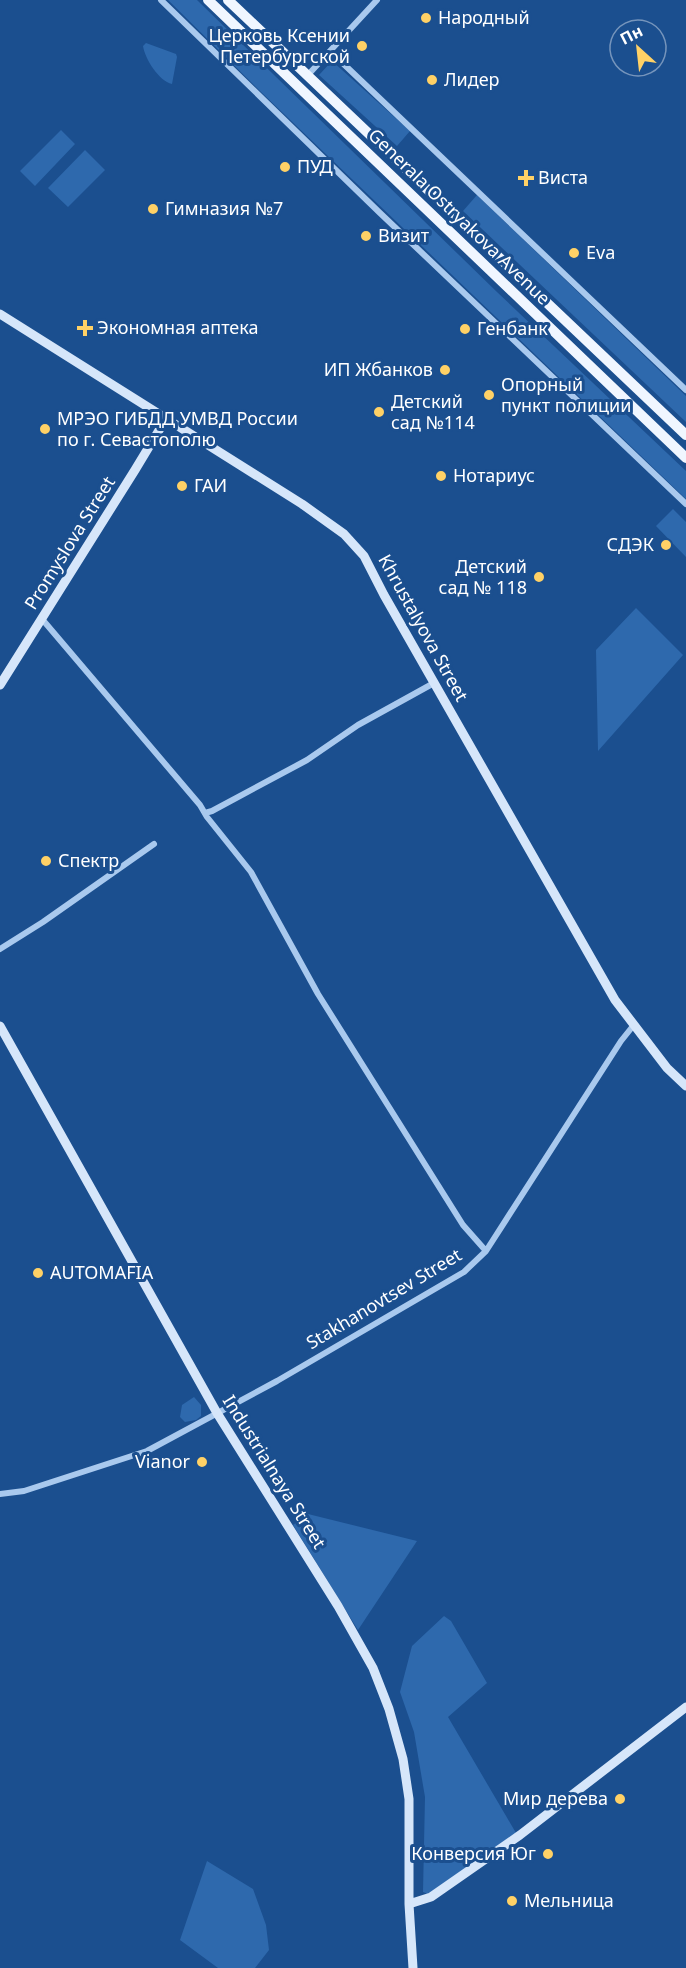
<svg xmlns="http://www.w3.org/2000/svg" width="686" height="1968" font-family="'Noto Sans',sans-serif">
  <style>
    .green { fill: #2e69ad }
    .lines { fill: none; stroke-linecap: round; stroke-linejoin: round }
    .street { stroke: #a9c9ee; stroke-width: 6 }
    .secondary { stroke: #d6e6fa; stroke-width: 9 }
    .primary { stroke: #f0f6ff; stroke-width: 10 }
    .poi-dot { fill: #ffd166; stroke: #1b4f8f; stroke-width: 2 }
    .labels { text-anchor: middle; stroke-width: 6; stroke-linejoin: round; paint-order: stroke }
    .poi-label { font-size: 18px; fill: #fff; stroke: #1b4f8f; text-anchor: start }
    .street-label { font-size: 18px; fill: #fff; stroke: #1b4f8f }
  </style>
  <rect width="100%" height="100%" fill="#1b4f8f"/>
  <path class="green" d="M168,0h29l300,292 189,179v28l-426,-408z
    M146,43l30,11 1,3 -5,27c-13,-3 -27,-25 -29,-38z
    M332,61l78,70 -13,15 -78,-71z
    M61,130l14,14 -40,42 -15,-15z
    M85,150l20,20 -37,37 -20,-19z
    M477,195l209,201v26l-223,-211z
    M673,509l13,13v35l-30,-31z
    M636,608l47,47 -85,96 -2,-101z
    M194,1397l7,8v11l-5,4 -11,2 -5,-5 2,-12z
    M308,1514l109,27 -59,89 -65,-105z
    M444,1616l7,5 36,62 -39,34 68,116 -86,62 -7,-3 2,-95 -11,-65 -14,-40 12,-46z
    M207,1861l46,28 13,36 3,25 -14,18h-37l-38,-28z"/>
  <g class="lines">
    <path class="street" d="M161,0l219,213 306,291
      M331,52l355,338
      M307,76l70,-76
      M42,619l158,186 7,12 44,55 67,122 145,231 23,26
      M205,813l7,-2 95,-51 51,-35 76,-42
      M0,949l43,-27 111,-78
      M0,1494l24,-3 123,-40 130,-70 187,-109 22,-21 135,-210 12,-15"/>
    <path class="secondary" d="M0,314l302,190 42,30 20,22 20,39 231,405 52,68 19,18
      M0,685l135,-215 26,-43 3,-11
      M0,1026l217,387 121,193 35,62 16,41 14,50 6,40v105l4,64
      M409,1904l22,-7 89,-62 166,-128"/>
    <path class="primary" d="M208,0l478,458
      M228,0l458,435"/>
  </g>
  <g class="poi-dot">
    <circle cx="426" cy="18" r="6"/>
    <circle cx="362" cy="46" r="6"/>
    <circle cx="432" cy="80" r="6"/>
    <circle cx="285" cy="167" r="6"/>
    <path d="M523 169h6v6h6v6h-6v6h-6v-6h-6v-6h6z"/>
    <circle cx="153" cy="209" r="6"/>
    <circle cx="366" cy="236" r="6"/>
    <circle cx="574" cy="253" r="6"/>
    <path d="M82 319h6v6h6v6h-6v6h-6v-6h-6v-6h6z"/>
    <circle cx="465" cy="329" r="6"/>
    <circle cx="445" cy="370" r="6"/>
    <circle cx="489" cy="395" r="6"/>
    <circle cx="379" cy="412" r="6"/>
    <circle cx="45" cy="429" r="6"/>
    <circle cx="441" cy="476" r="6"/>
    <circle cx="182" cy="486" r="6"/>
    <circle cx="666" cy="545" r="6"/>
    <circle cx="539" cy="577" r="6"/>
    <circle cx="46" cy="861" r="6"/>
    <circle cx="38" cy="1273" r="6"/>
    <circle cx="202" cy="1462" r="6"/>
    <circle cx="620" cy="1799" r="6"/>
    <circle cx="548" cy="1854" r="6"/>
    <circle cx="512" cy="1901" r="6"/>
  </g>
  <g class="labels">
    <g class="poi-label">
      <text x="438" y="24">Народный</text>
      <text x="350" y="42" text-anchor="end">Церковь Ксении<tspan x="350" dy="21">Петербургской</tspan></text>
      <text x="444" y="86">Лидер</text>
      <text x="297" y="173">ПУД</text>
      <text x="538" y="184">Виста</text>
      <text x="165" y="215">Гимназия №7</text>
      <text x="378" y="242">Визит</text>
      <text x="586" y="259">Eva</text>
      <text x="97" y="334">Экономная аптека</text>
      <text x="477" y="335">Генбанк</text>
      <text x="433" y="376" text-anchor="end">ИП Жбанков</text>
      <text x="501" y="391">Опорный<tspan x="501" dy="21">пункт полиции</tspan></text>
      <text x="391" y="408">Детский<tspan x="391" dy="21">сад №114</tspan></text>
      <text x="57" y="425">МРЭО ГИБДД УМВД России<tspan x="57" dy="21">по г. Севастополю</tspan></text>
      <text x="453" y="482">Нотариус</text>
      <text x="194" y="492">ГАИ</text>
      <text x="654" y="551" text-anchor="end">СДЭК</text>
      <text x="527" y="573" text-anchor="end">Детский<tspan x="527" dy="21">сад № 118</tspan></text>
      <text x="58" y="867">Спектр</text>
      <text x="50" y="1279">AUTOMAFIA</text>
      <text x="190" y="1468" text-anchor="end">Vianor</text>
      <text x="608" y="1805" text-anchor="end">Мир дерева</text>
      <text x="536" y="1860" text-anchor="end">Конверсия Юг</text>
      <text x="524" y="1907">Мельница</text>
    </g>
    <g class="street-label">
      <text transform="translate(459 217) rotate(44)" y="6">Generala Ostryakova Avenue</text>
      <text transform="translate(70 543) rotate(-58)" y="6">Promyslova Street</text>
      <text transform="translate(423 628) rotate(61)" y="6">Khrustalyova Street</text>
      <text transform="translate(384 1299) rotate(-31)" y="6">Stakhanovtsev Street</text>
      <text transform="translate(274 1472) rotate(58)" y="6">Industrialnaya Street</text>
    </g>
  </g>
  <g transform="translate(638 48) rotate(333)"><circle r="28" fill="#1b4f8f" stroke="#7695bc" stroke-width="1.5"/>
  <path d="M0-4.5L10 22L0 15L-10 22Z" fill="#ffd166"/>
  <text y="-9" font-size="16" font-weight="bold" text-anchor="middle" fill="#ffffff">Пн</text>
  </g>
</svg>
